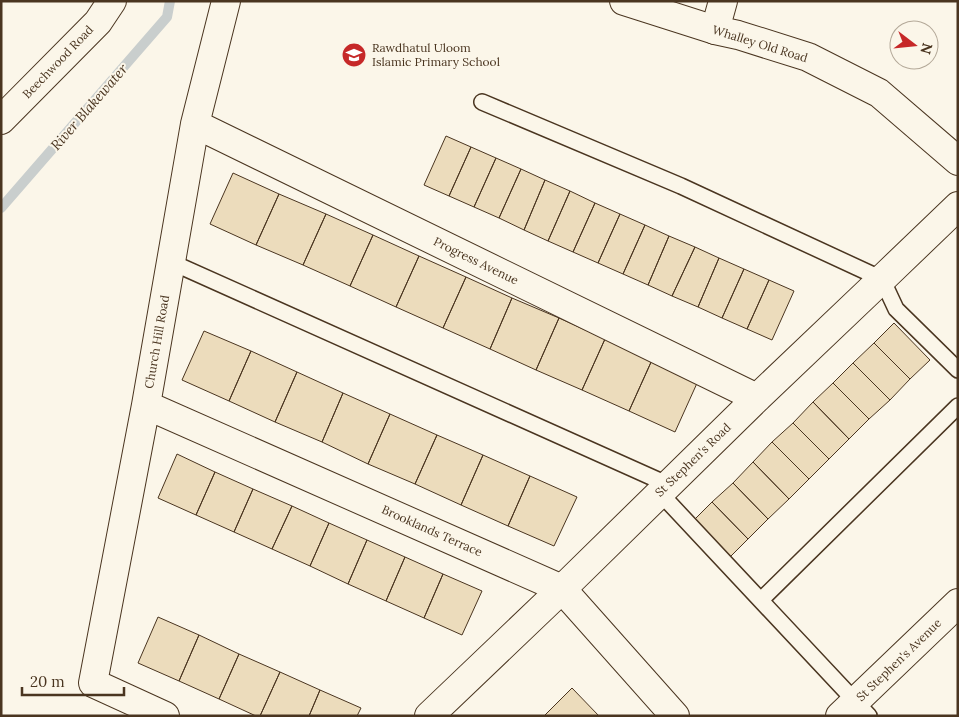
<svg xmlns="http://www.w3.org/2000/svg" width="959" height="717" font-family="Lora,serif">
  <style>
    .lines { fill: none; stroke-linecap: round; stroke-linejoin: round }
    .stream { stroke: #c9cecd; stroke-width: 10 }
    .building { fill: #ecdcbc; stroke: #4a3520 }
    .lane-casing { stroke: #4a3520; stroke-width: 18 }
    .street-casing { stroke: #4a3520; stroke-width: 30 }
    .secondary-casing { stroke: #4a3520; stroke-width: 30 }
    .lane { stroke: #fbf6e9; stroke-width: 15 }
    .street { stroke: #fbf6e9; stroke-width: 28 }
    .secondary { stroke: #fbf6e9; stroke-width: 28 }
    .labels { text-anchor: middle; stroke-width: 4; stroke-linejoin: round; paint-order: stroke }
    .street-label { font-size: 12px; fill: #4a3520; stroke: #fbf6e9 }
    .poi-label { font-size: 12px; fill: #4a3520; stroke: #fbf6e9; text-anchor: start }
    .water-label { font-size: 14px; font-style: italic; fill: #4a3520; stroke: #fbf6e9 }
  </style>
  <rect width="100%" height="100%" fill="#fbf6e9"/>
  <g class="lines">
    <path class="stream" d="M1,208l166,-191 3,-16"/>
  </g>
  <path class="building" d="M446,136l25,11 -22,49 -25,-11z
    M471,147l25,11 -22,49 -25,-11z
    M496,158l25,11 -22,49 -25,-11z
    M521,169l24,11 -21,50 -25,-12z
    M233,173l46,21 -23,51 -46,-21z
    M545,180l25,11 -22,50 -24,-11z
    M570,191l25,12 -22,49 -25,-11z
    M279,194l47,20 -23,51 -47,-20z
    M595,203l25,11 -22,49 -25,-11z
    M326,214l47,21 -23,51 -47,-21z
    M620,214l25,11 -22,49 -25,-11z
    M645,225l24,11 -21,49 -25,-11z
    M373,235l46,21 -23,51 -46,-21z
    M669,236l26,11 -23,49 -24,-11z
    M695,247l24,11 -21,49 -26,-11z
    M419,256l47,21 -23,51 -47,-21z
    M719,258l25,11 -22,49 -24,-11z
    M744,269l25,11 -22,49 -25,-11z
    M466,277l46,21 -22,51 -47,-21z
    M769,280l25,11 -22,49 -25,-11z
    M512,298l47,20 -23,52 -46,-21z
    M559,318l46,21 -23,51 -46,-20z
    M894,323l36,37 -20,19 -36,-36z
    M204,331l47,20 -22,50 -47,-21z
    M605,339l47,21 -23,51 -47,-21z
    M874,343l36,36 -20,21 -37,-37z
    M251,351l46,21 -22,50 -46,-21z
    M652,360l46,21 -23,51 -46,-21z
    M853,363l37,37 -21,19 -36,-36z
    M297,372l46,21 -21,49 -47,-20z
    M833,383l36,36 -20,20 -36,-37z
    M343,393l47,21 -22,50 -46,-22z
    M813,402l36,37 -20,20 -36,-36z
    M390,414l47,21 -22,49 -47,-20z
    M793,423l36,36 -20,20 -37,-37z
    M437,435l46,20 -22,50 -46,-21z
    M772,442l37,37 -20,20 -36,-37z
    M177,454l38,18 -19,43 -38,-17z
    M483,455l47,21 -22,50 -47,-21z
    M753,462l36,37 -21,20 -35,-36z
    M215,472l38,17 -19,43 -38,-17z
    M530,476l47,21 -23,49 -46,-20z
    M733,483l35,36 -20,20 -36,-37z
    M253,489l39,17 -20,43 -38,-17z
    M712,502l36,37 -20,20 -36,-37z
    M292,506l37,17 -19,43 -38,-17z
    M329,523l38,17 -19,44 -38,-18z
    M367,540l38,17 -19,44 -38,-17z
    M405,557l38,17 -19,44 -38,-17z
    M443,574l39,17 -20,44 -38,-17z
    M158,617l41,18 -20,46 -41,-18z
    M199,635l40,19 -20,45 -40,-18z
    M239,654l41,18 -20,44h-4l-37,-17z
    M280,672l40,18 -11,26h-49z
    M572,688l27,28h-55z
    M320,690l41,18 -4,8h-48z"/>
  <g class="lines">
    <defs>
      <path id="lane" d="M482,102l199,84 201,93 14,30 62,61
        M171,262l498,223
        M660,493l209,223
        M761,600l197,-194"/>
      <path id="street" d="M715,30l8,-29
        M195,124l562,274
        M146,405l416,184 113,127
        M165,716l-72,-33 53,-278 49,-281 31,-123
        M429,716l133,-127 195,-191 125,-119 76,-73
        M840,716l118,-113"/>
      <path id="secondary" d="M624,1l91,29 23,5 70,22 71,36 79,68
        M1,120l97,-98 14,-21"/>
    </defs>
    <use href="#lane" class="lane-casing"/>
    <use href="#street" class="street-casing"/>
    <use href="#secondary" class="secondary-casing"/>
    <use href="#lane" class="lane"/>
    <use href="#street" class="street"/>
    <use href="#secondary" class="secondary"/>
  </g>
  <defs>
    <symbol id="school-disc" viewBox="-11 -11 22 22"><circle r="9.5" fill="#c62828" stroke="#fbf6e9"/><path d="M0-5L7-2L0 1L-7-2ZM-4 1L0 2.5L4 1V4Q0 6-4 4Z" fill="#fff"/></symbol>
  </defs>
  <g fill-rule="evenodd">
    <use href="#school-disc" x="340" y="41" width="28" height="28"/>
  </g>
  <g class="labels">
    <g class="street-label">
      <text transform="translate(760 44) rotate(17)" y="4">Whalley Old Road</text>
      <text transform="translate(58 62) rotate(-46)" y="4">Beechwood Road</text>
      <text transform="translate(476 261) rotate(26)" y="4">Progress Avenue</text>
      <text transform="translate(157 342) rotate(-80)" y="4">Church Hill Road</text>
      <text transform="translate(693 460) rotate(-44)" y="4">St Stephen's Road</text>
      <text transform="translate(432 531) rotate(24)" y="4">Brooklands Terrace</text>
      <text transform="translate(899 660) rotate(-44)" y="4">St Stephen's Avenue</text>
    </g>
    <g class="poi-label">
      <text x="372" y="52">Rawdhatul Uloom<tspan x="372" dy="14">Islamic Primary School</tspan></text>
    </g>
    <g class="water-label">
      <text transform="translate(89 107) rotate(-49)" y="5">River Blakewater</text>
    </g>
  </g>
  <rect width="959" height="717" fill="none" stroke="#4a3520" stroke-width="5"/>
  <g transform="translate(914 45) rotate(106)"><circle r="24" fill="#fbf6e9" stroke="#b4a999"/>
  <path d="M0-4L9 19L0 12L-9 19Z" fill="#c62828"/>
  <text y="-8" font-size="14" font-weight="bold" text-anchor="middle" fill="#4a3520">N</text>
  </g>
  <path d="M22 687v8h102v-8" fill="none" stroke="#4a3520" stroke-width="2.5"/>
  <text x="30" y="687" font-size="15" fill="#4a3520" stroke="#fbf6e9" stroke-width="4" paint-order="stroke">20 m</text>
</svg>
